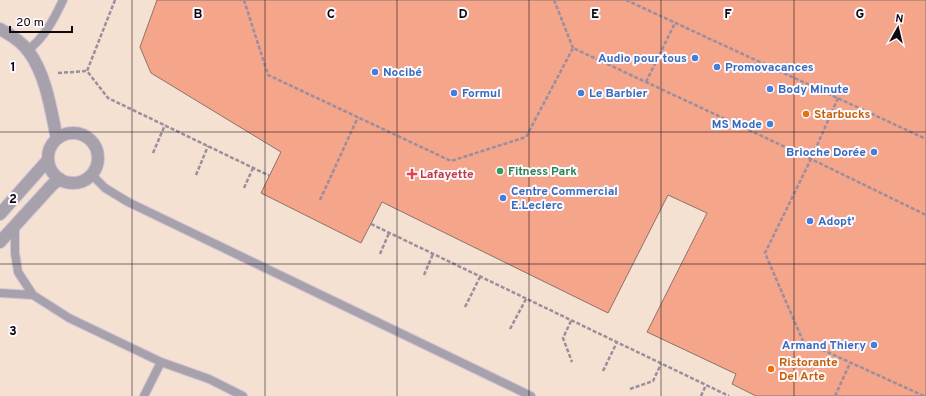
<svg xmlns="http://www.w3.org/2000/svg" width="926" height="396" font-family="Overpass,sans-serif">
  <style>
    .commercial { fill: #f4e1d1 }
    .building { fill: #f4a58a; stroke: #8d736a }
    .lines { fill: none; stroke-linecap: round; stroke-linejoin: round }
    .service-casing { stroke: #d3c4d9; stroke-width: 10 }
    .minor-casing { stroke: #d3c4d9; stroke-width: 14 }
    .path { stroke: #9a8e9f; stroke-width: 2.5; stroke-dasharray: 4 2; stroke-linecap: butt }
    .service { stroke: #a6a1ab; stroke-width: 8 }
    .minor { stroke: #a6a1ab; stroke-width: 12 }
    .grid { fill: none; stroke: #0e0910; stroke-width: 1; stroke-opacity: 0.55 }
    .shop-dot { fill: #3f7fe0; stroke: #fefaff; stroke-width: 1.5 }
    .food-dot { fill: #e8710a; stroke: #fefaff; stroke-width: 1.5 }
    .leisure-dot { fill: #2e9e5b; stroke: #fefaff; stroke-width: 1.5 }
    .health-dot { fill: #e0444e; stroke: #fefaff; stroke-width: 1.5 }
    .labels { text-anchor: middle; stroke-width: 4; stroke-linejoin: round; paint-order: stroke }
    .shop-label { font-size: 12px; font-weight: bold; fill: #366cbe; stroke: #fefaff; text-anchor: start }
    .food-label { font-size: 12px; font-weight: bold; fill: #c56008; stroke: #fefaff; text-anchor: start }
    .leisure-label { font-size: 12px; font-weight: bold; fill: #27864d; stroke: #fefaff; text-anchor: start }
    .health-label { font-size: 12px; font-weight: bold; fill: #be3a42; stroke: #fefaff; text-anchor: start }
    .grid-label { font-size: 13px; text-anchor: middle; font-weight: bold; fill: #0e0910; stroke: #fefaff; stroke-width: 4; stroke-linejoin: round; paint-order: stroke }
  </style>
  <rect width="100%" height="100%" fill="#f8e8ff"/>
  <path class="commercial" d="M0,0h926v396h-926z"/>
  <path class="building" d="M157,0h769v396h-170l-24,-12 4,-10 -89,-42 60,-119 -39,-18 -60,118 -226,-111 -21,41 -100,-50 20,-41 -130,-79 -11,-26z"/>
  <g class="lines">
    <defs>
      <path id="service" d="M28,50c17,-13 26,-31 35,-50
        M91,174l14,14 23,14 403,194
        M15,226v27l3,19 15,23 36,23 92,44 48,17 34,17
        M0,293l33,2
        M144,396l17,-34"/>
      <path id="minor" d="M0,29c11,6 22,13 29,23 17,23 22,58 28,87
        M48 158a25 25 0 1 1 50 0a25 25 0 1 1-50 0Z
        M0,214l48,-54
        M0,242l52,-57 8,-6"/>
    </defs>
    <use href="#service" class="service-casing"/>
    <use href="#minor" class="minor-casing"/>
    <path class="path" d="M115,0l-28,71 21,27 162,78
      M244,0l24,75 183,86 75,-24 47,-89 238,111 115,56
      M554,0l19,48
      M626,0l300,139
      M58,73l29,-2
      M646,82l29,-59
      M838,98l-27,61 -46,94 38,88 121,55
      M153,153l12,-28
      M196,175l12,-29
      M244,188l9,-20
      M320,200l38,-83
      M371,224l358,172
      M380,254l9,-21
      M424,275l9,-21
      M465,307l15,-30
      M571,321l-8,17 9,24
      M510,329l16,-30
      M603,371l14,-29
      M630,389l23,-8 8,-17
      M701,396l5,-11
      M835,396l15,-33"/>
    <use href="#service" class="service"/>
    <use href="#minor" class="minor"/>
  </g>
  <path class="grid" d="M132,0v396M265,0v396M397,0v396M529,0v396M661,0v396M794,0v396M0,132h926M0,264h926"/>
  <g class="shop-dot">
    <circle cx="695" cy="58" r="4"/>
    <circle cx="717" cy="67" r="4"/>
    <circle cx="375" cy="72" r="4"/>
    <circle cx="770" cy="89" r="4"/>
    <circle cx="454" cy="93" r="4"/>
    <circle cx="581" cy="93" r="4"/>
    <circle cx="770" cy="124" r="4"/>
    <circle cx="874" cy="152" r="4"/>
    <circle cx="503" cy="198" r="4"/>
    <circle cx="810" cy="221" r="4"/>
    <circle cx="874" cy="345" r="4"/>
  </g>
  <g class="food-dot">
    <circle cx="806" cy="114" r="4"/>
    <circle cx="771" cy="369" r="4"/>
  </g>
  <circle class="leisure-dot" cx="500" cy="171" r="4"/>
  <path class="health-dot" d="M410 168h4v4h4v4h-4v4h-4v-4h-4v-4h4z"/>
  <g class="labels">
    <g class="shop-label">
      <text x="687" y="62" text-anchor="end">Audio pour tous</text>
      <text x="725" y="71">Promovacances</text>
      <text x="383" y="76">Nocibé</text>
      <text x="778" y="93">Body Minute</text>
      <text x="462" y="97">Formul</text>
      <text x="589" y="97">Le Barbier</text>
      <text x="762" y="128" text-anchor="end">MS Mode</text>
      <text x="866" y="156" text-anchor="end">Brioche Dorée</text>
      <text x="511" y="195">Centre Commercial<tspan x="511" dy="14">E.Leclerc</tspan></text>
      <text x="818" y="225">Adopt'</text>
      <text x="866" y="349" text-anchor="end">Armand Thiery</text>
    </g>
    <g class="food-label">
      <text x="814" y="118">Starbucks</text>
      <text x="779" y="366">Ristorante<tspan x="779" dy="14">Del Arte</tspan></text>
    </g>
    <g class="leisure-label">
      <text x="508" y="175">Fitness Park</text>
    </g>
    <g class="health-label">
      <text x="420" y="178">Lafayette</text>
    </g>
  </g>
  <g class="grid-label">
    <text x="198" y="18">B</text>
    <text x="331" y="18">C</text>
    <text x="463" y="18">D</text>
    <text x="595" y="18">E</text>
    <text x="728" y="18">F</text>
    <text x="860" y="18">G</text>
    <text x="13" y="71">1</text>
    <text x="13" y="203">2</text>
    <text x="13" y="335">3</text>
  </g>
  <g transform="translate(898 28) rotate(8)" stroke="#fefaff" stroke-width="3" paint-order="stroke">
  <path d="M0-3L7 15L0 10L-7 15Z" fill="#0e0910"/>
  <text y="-6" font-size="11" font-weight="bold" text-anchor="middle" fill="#0e0910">N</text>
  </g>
  <path d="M10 26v6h62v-6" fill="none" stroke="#0e0910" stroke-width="2"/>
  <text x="16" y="26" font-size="12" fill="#0e0910" stroke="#fefaff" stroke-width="3" paint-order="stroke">20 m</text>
</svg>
